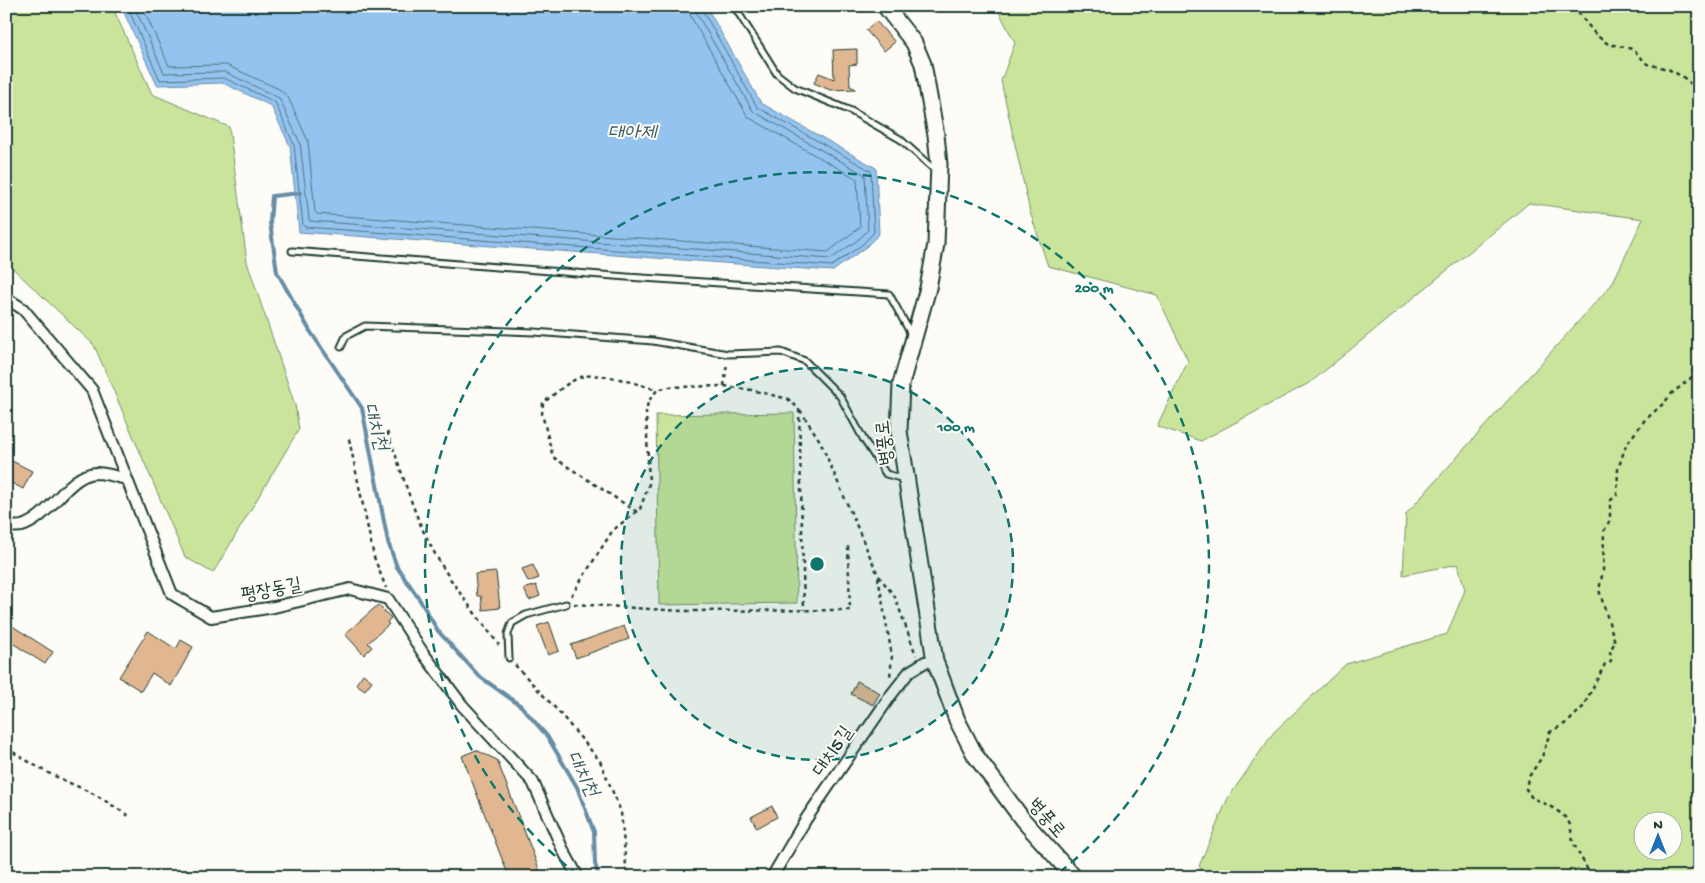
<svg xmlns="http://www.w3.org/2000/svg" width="1705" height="883" font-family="'Gochi Hand','Poor Story',sans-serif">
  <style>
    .green { fill: #cae59b; stroke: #749168; fill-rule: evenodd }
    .water { fill: #95c3f0; stroke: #668da5 }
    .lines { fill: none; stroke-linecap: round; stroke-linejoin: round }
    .shore { stroke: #4e737f; stroke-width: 1 }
    .stream { stroke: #668da5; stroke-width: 4 }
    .building { fill: #e1b791; stroke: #1f3d34 }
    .service-casing { stroke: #1f3d34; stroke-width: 9 }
    .minor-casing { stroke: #1f3d34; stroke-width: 14 }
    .secondary-casing { stroke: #1f3d34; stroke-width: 19 }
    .path { stroke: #1f3d34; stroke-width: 2.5; stroke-dasharray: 4 4; stroke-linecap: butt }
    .service { stroke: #fdfcf7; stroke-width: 5 }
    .minor { stroke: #fdfcf7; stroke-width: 10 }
    .secondary { stroke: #fdfcf7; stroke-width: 15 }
    .ring { fill: none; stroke: #0f766e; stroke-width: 2.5; stroke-dasharray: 9 6 }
    .labels { text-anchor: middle; stroke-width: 4; stroke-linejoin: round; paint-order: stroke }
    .street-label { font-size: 19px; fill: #1f3d34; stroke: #fdfcf7 }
    .water-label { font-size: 20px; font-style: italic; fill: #3c5e63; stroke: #fdfcf7 }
    .centre { fill: #0f766e; stroke: #fdfcf7; stroke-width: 2.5 }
    .ring-label { font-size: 15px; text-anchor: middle; font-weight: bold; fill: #0f766e; stroke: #fdfcf7; stroke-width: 4; stroke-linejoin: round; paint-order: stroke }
  </style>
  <rect width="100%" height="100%" fill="#fdfcf7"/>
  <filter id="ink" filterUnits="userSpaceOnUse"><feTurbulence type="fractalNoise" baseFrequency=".02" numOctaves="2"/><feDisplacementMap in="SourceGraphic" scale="10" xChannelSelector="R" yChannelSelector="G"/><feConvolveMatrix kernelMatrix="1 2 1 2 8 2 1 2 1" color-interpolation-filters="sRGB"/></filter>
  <g filter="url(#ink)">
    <path class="green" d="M6,6h106l40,88 77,33 18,135 48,143 4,24 -86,144 -28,-16 -91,-212 -88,-83z
      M996,6h703v871h-492l-8,-11 29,-68 46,-66 72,-68 101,-30 18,-44 -7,-26 -55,11 3,-61 206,-230 31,-65 -114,-16 -218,179 -110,59 -44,-15 31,-65 -31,-66 -109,-29 -18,-54 -29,-131 14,-38zM1642,820h30v30h-30z
      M794,413l3,190 -138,2 -3,-190z"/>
    <path class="water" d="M121,6h585l55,97 115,65 3,66 -13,13 -33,24 -534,-39 -9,-86 -19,-40 -48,-23 -66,2z"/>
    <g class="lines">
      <path class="shore" d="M127,6l33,74 64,-2 51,24 19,43 9,80 2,2 527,39 31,-22 11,-12 -3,-61 -114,-64 -54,-96 -1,-5
        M134,6l30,67 61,-1 54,26 21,45 9,76 1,2 521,38 28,-20 9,-9 -3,-55 -112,-64 -56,-97 -1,-8
        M142,6l27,60 57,-1 53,24 9,8 20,44 7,71 2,2 511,38 32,-25 -3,-48 -109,-62 -57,-100 -3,-11"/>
      <path class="stream" d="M300,193l-28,3 -2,27 7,49 33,59 52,77 26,134 9,25 21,30 20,34 41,45 42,30 26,30 30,51 17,45 1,32 4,13"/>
    </g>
    <path class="building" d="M876,21l19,21 -11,9 -18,-21z
      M857,49v15l-8,1 1,21 6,3 -26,1 -16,-7 5,-10 15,6 -1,-29z
      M6,458l26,13 -9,18 -17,-9z
      M533,565l6,13 -11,4 -6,-13z
      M496,572l4,36 -17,2 -2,-14h-4l-2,-22z
      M536,585l4,11 -11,4 -5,-11z
      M378,605l13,13 -4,4 2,2 -21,19 4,4 -8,8 -19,-21z
      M6,622l47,30 -8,12 -39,-25z
      M549,622l10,29 -11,4 -11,-29z
      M624,626l5,13 -53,19 -5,-13z
      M148,631l28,18 5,-9 12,7 -22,39 -19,-13 -11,18 -22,-14z
      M363,674l9,7 -7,9 -9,-6z
      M857,681l23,12 -7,12 -22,-11z
      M476,750l21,10 45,117h-33l-47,-121z
      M772,806l5,11 -20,11 -6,-11z"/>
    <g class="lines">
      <defs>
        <path id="service" d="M734,6l43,68 18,14 56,23 49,28 37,33
          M292,251l335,26 262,17 22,40
          M341,347l5,-11 19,-10 169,6 119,9 75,13 53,-2 24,9 35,35 24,44 22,34 18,5
          M509,658l-1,-24 4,-11 14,-8 40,-11"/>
        <path id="minor" d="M6,298l17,11 69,81 80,204 39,23 63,-10 76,-18 38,10 35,54 39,52 71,77 30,68 15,27
          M6,526c5,0 11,1 16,0 29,-9 46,-52 74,-53 10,0 21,4 30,6
          M772,877l34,-58 85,-124 18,-23 16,-10 10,-1"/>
        <path id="secondary" d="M885,6l29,37 9,21 13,71 3,29 -3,80 -8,44 -27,96 -2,47 36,230 22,59 18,35 48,65 51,57"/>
      </defs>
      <use href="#service" class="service-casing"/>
      <use href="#minor" class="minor-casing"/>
      <use href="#secondary" class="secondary-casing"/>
      <path class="path" d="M1573,6l23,29 12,9 25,5 14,15 21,5 15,8 16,13
        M724,386l3,-23
        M800,410l20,31 58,134 17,22 21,58
        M387,432c16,40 25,81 46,118 18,34 43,64 66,95
        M349,439l25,118 12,31
        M637,512l-84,-55 -11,-43 1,-11c12,-9 24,-21 38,-26 20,-6 57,7 76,13
        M878,577l14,79 -2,21
        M571,596l42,-66 27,-21 9,-25 -3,-72 2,-10 9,-12 11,-3 56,-1 28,4 36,9 11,10 5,201
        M574,604l108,7 168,-1 -2,-64
        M515,665l43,46 42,50 21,51 6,65
        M6,748l40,24 50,23 33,21
        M1590,877c-3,-12 -9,-18 -14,-29 -4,-6 -4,-15 -6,-23 -5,-13 -26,-22 -38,-27l-6,-9 2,-11 14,-21 8,-25 18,-10 15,-15 22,-43 6,-3 -1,-10 5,-9 -16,-52 4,-19 1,-40 6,-11v-19l7,-6 1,-26 8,-24 18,-24 21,-19 5,-7 21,-17 5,-17 3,-3"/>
      <use href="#service" class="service"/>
      <use href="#minor" class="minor"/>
      <use href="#secondary" class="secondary"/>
    </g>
  </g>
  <circle cx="817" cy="564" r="196" fill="#0f766e" fill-opacity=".12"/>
  <g class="ring">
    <circle cx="817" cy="564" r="196"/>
    <path d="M578 875A392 392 0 1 1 1056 875"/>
  </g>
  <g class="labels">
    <g class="street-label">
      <text transform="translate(883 443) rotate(-96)" y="7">병풍로</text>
      <text transform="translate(271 588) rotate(-11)" y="7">평장동길</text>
      <text transform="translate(831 750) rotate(-56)" y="7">대치5길</text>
      <text transform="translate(1048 817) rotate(49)" y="7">병풍로</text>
    </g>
    <g class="water-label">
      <text x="632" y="138">대아제</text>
      <text transform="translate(377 426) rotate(74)" y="7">대치천</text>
      <text transform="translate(584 773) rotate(63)" y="7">대치천</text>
    </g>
  </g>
  <circle cx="817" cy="564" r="8" class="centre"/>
  <g class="ring-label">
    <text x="1094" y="292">200 m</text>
    <text x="956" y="431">100 m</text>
  </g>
  <rect width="1705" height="883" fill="none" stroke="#fdfcf7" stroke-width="25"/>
  <rect x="12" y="12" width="1680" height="858" fill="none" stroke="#1f3d34" stroke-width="2" filter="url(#ink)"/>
  <g transform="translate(1658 836)"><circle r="24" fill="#fdfcf7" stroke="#a4b0a9"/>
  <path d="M0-4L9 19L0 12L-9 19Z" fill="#1f6fb2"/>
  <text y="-8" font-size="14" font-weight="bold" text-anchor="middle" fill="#1f3d34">N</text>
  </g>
</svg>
